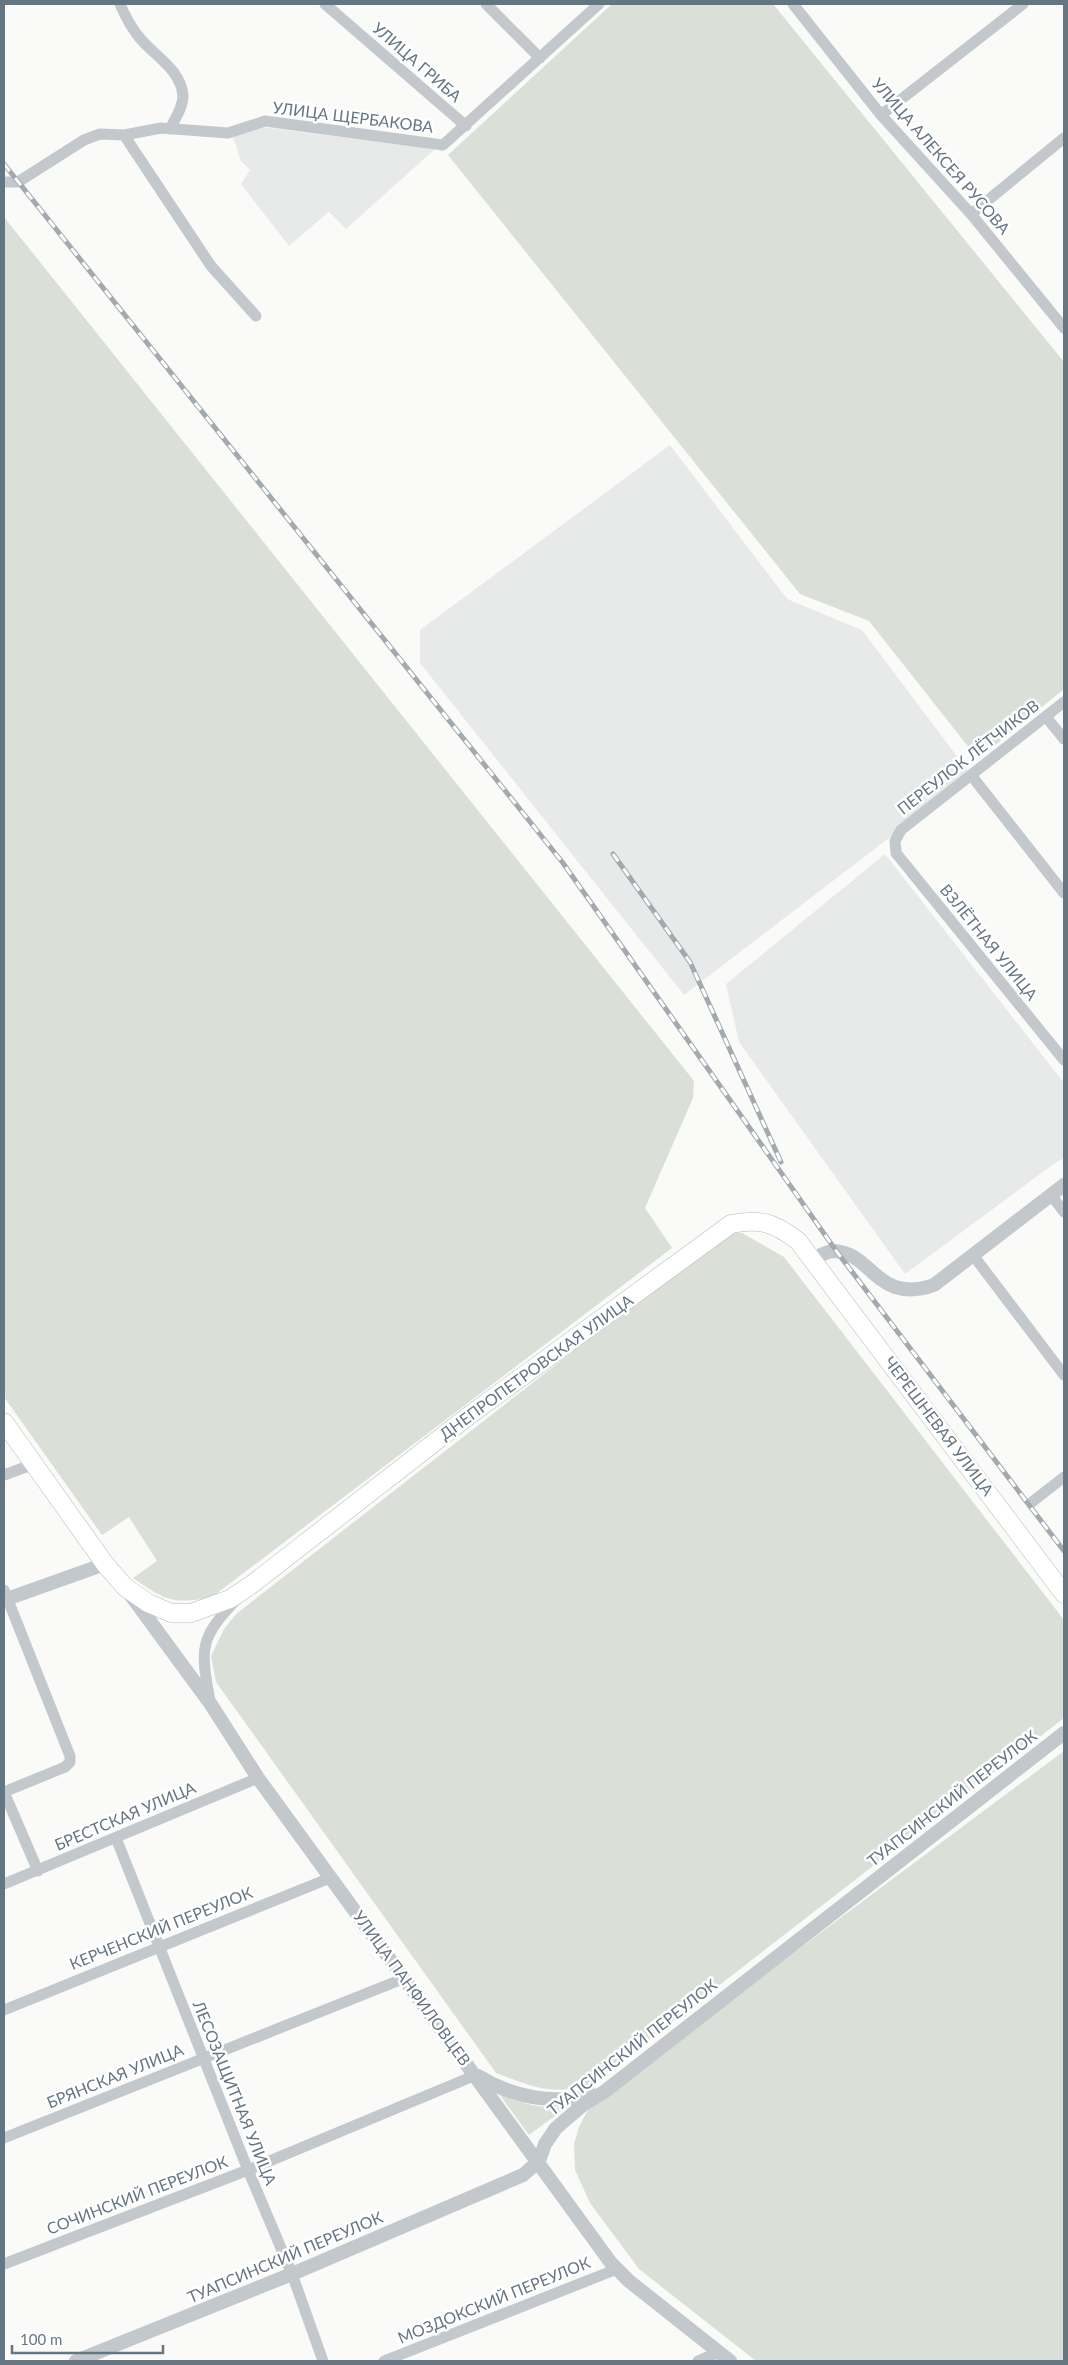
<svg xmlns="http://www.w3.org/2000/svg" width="1068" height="2365" font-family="Lato,sans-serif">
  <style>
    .built { fill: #e8e9e9 }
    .green { fill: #dadfd7 }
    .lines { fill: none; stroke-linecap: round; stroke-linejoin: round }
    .primary-casing { stroke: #b5babe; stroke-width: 19 }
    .minor { stroke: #c3c8cc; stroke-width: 11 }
    .tertiary { stroke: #c3c8cc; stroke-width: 14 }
    .primary { stroke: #fff; stroke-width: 18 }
    .rail-casing { stroke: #a2aab0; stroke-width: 5 }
    .rail { stroke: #fff; stroke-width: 3; stroke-dasharray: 9; stroke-linecap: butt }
    .labels { text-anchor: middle; stroke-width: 5; stroke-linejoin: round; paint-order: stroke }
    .street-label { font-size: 16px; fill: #657683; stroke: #fff }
  </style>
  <rect width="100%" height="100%" fill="#fafaf8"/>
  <path class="built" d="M262,127l173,22 -89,80 -17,-17 -40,34 -48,-62 9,-14 -9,-9 -8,-24z
    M670,445l117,154 75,31 109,145 -287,220 -264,-332v-33z
    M885,854l179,229v75l-9,5 -150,111 -166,-232 -13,-58z"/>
  <path class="green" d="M612,4h161l291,358v327l-86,70 -109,-138 -69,-27 -352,-439z
    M4,217l690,864 -1,17 -48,110 27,40 -460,349c-40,8 -47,3 -79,-19l24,-17 -28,-44 -27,18 -98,-138z
    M726,1232l16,1 42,24 280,363v98l-476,369c-41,7 -54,0 -92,-14l-280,-391 -5,-26 13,-27 12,-15z
    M1064,1751v610h-308l-117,-92 -49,-66 -15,-33 -1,-26 5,-17 12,-23z
    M499,2094c22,10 43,15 68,13l-38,28z"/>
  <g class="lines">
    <defs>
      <path id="primary" d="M4,1422l101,142 20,23 23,16 23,10h20l39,-14 21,-14 220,-171 260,-190c29,-6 44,-1 67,17l266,353"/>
    </defs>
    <use href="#primary" class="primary-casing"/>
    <path class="minor" d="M120,4c5,12 11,23 19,33 15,19 42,32 44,59 0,11 -8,23 -13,33
      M325,4l141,122
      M486,4l54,54
      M793,4l88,111 90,99 93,114
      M881,115l142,-111
      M124,135l87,131 45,50
      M4,182h14l66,-42 16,-6 24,1 37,-7 67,5 37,-12 178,24 156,-141
      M971,214l93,-76
      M1064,702l-163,128 -6,11 1,12 168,207
      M1046,717l18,22
      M971,775l93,118
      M1051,1195l13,17
      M973,1255l91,120
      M4,1475l30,-11
      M1032,1502l32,-25
      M4,1590l66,166v6l-5,5 -61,25
      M210,1701c-10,-54 -11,-63 29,-104
      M4,1792l34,79
      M116,1838l132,332 44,104 31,87
      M4,1884l254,-106
      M4,2010l326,-132
      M4,2138l401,-160
      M4,2264l244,-94 228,-95
      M384,2361l233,-92
      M698,2361l21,-9"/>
    <path class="tertiary" d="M812,1259c7,-3 15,-8 22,-8 39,2 43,54 100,34l130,-100
      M130,1594l80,109 48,75 353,485 18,18 101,80
      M4,1600l101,-36
      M478,2076c34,21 75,29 114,19
      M76,2361l216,-87 231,-99 16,-14 6,-17 11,-16 28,-24 20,-12 460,-359"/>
    <use href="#primary" class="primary"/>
    <defs>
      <path id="rail" d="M4,164l559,699 274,389 227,299
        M613,854l77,108 91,200"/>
    </defs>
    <use href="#rail" class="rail-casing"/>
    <use href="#rail" class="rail"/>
  </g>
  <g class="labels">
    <g class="street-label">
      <text transform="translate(417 62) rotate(41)" y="6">УЛИЦА ГРИБА</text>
      <text transform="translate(353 117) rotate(7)" y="6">УЛИЦА ЩЕРБАКОВА</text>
      <text transform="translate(941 156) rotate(49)" y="6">УЛИЦА АЛЕКСЕЯ РУСОВА</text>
      <text transform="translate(968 757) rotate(-38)" y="6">ПЕРЕУЛОК ЛЁТЧИКОВ</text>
      <text transform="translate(989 942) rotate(51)" y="6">ВЗЛЁТНАЯ УЛИЦА</text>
      <text transform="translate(536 1367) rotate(-36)" y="6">ДНЕПРОПЕТРОВСКАЯ УЛИЦА</text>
      <text transform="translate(939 1426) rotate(53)" y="6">ЧЕРЕШНЕВАЯ УЛИЦА</text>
      <text transform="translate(952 1798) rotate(-38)" y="6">ТУАПСИНСКИЙ ПЕРЕУЛОК</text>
      <text transform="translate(125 1816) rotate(-23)" y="6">БРЕСТСКАЯ УЛИЦА</text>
      <text transform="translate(161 1928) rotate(-22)" y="6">КЕРЧЕНСКИЙ ПЕРЕУЛОК</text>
      <text transform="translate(412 1988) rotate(54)" y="6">УЛИЦА ПАНФИЛОВЦЕВ</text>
      <text transform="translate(632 2047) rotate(-38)" y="6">ТУАПСИНСКИЙ ПЕРЕУЛОК</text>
      <text transform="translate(115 2076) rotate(-22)" y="6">БРЯНСКАЯ УЛИЦА</text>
      <text transform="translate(235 2093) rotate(68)" y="6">ЛЕСОЗАЩИТНАЯ УЛИЦА</text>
      <text transform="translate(137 2195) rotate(-21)" y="6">СОЧИНСКИЙ ПЕРЕУЛОК</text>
      <text transform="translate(285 2257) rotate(-23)" y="6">ТУАПСИНСКИЙ ПЕРЕУЛОК</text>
      <text transform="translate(494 2300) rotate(-22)" y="6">МОЗДОКСКИЙ ПЕРЕУЛОК</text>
    </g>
  </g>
  <rect width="1068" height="2365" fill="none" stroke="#657683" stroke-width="10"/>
  <path d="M12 2345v8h151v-8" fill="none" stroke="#657683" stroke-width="2.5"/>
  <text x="20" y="2345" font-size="15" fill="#657683" stroke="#ffffff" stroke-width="4" paint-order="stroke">100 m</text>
</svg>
